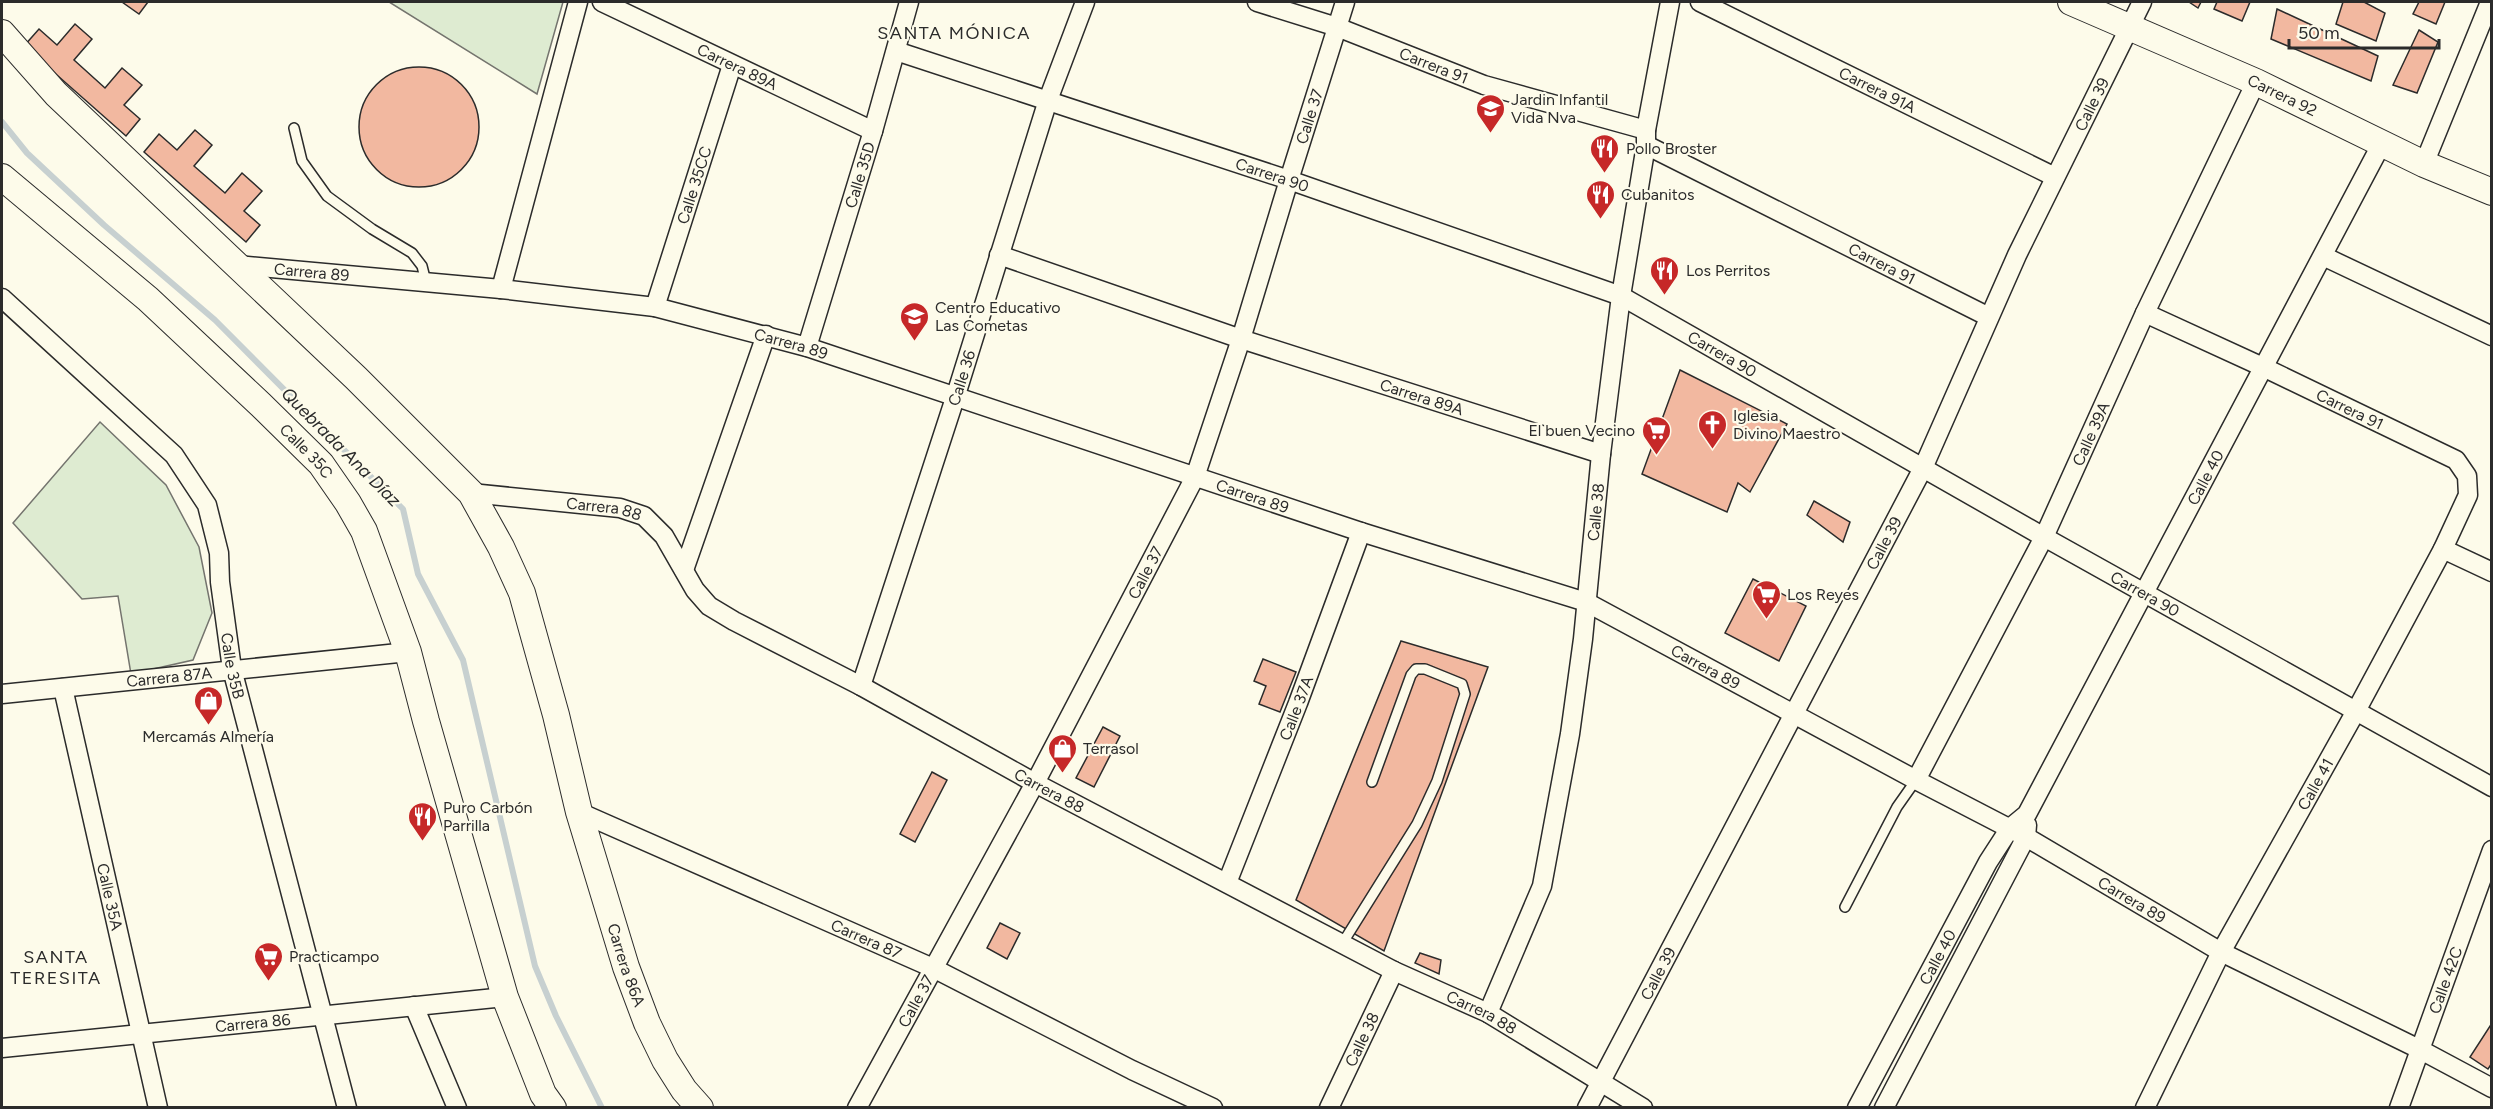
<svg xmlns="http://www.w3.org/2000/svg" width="2493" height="1109" font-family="Figtree,sans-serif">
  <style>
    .green { fill: #deebd1; stroke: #74746e; stroke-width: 1.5 }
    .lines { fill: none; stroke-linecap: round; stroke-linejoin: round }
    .stream { stroke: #c7d0d0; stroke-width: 6 }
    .building { fill: #f2b8a0; stroke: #2b2b2b; stroke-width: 1.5 }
    .lane-casing { stroke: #2b2b2b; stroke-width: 12 }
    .street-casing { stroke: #2b2b2b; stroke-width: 21 }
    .secondary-casing { stroke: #2b2b2b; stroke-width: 28 }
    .lane { stroke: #fdfbea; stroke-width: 9 }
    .street { stroke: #fdfbea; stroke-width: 18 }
    .secondary { stroke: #fdfbea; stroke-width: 26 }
    .labels { text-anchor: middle; stroke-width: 4.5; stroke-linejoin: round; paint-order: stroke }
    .street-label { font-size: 16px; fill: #2b2b2b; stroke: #fdfbea }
    .poi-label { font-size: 16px; fill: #2b2b2b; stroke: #fdfbea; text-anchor: start }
    .neighbourhood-label { font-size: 18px; letter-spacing: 1.5px; fill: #2b2b2b; stroke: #fdfbea }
    .water-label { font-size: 18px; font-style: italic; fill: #2b2b2b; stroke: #fdfbea }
  </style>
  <rect width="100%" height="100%" fill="#fdfbea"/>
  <path class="green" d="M389,2h174l-26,92z
    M100,422l66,63 33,62 13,66 -19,47 -62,14 -13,-78 -36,3 -69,-76z"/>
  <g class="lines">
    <path class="stream" d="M2,122l25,31 77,72 111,95 188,189 15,65 45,86 72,306 21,50 46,92"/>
  </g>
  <path class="building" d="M122,2h26l-9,12z
    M2189,2h12l-3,6z
    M2217,2h33l-8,19 -28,-12z
    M2343,2h21l21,11 -9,28 -40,-17z
    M2419,2h26l-9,22 -23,-10z
    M2277,9l101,47 -7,25 -100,-42z
    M75,24l17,15 -18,21 31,28 17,-20 20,17 -18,20 16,14 -14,17 -102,-90 15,-17 18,16z
    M2419,30l19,12 -21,51 -24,-8z
    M359 127a60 60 0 1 1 120 0a60 60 0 1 1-120 0Z
    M195,130l17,15 -18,21 31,27 17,-20 20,18 -18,20 16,14 -14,17 -102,-90 15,-18 18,16z
    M1680,370l107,54 -37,68 -12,-9 -11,29 -85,-38z
    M1814,501l36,21 -7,20 -36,-27z
    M1753,579l53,27 -27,55 -54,-28z
    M1401,641l87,26 -104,284 -88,-51z
    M1263,659l33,13 -16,40 -21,-8 7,-18 -12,-5z
    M1103,727l17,9 -26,51 -18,-9z
    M932,772l15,8 -32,62 -15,-8z
    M1000,923l20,10 -13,26 -20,-11z
    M1420,953l21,7 -2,14 -24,-11z
    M2492,1023v40l-4,6 -18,-12z"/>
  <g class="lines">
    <defs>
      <path id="lane" d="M294,128l8,33 25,35 45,33 40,24 10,13 4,16
        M1845,907l52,-100 19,-27
        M1342,944l75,-120 20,-43 28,-87 -3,-10 -37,-15h-9l-5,6 -39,107"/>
      <g id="street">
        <path id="s1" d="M602,2l271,129"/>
        <path id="s2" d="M1257,2l80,25 147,58 162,45"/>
        <path id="s3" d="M1700,2l355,175"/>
        <path id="s4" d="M896,51l393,129 332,116 423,241 448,250"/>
        <path id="s5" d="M1646,145l343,172"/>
        <path d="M2424,164l66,-162"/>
        <path id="s6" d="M999,255l242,84 360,115"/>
        <path d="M2323,256l169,80"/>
        <path id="s7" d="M237,265l264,24 154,18 152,40 554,185 225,70 330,178 110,57 195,115 198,97 73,39"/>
        <path d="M501,289l77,-287"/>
        <path id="s8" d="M2,298l172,157 33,50 12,48 1,29 12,87 115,439"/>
        <path id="s9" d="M655,307l77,-242"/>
        <path id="s10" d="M807,347l66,-216 36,-129"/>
        <path id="s11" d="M471,493l149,15 24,8 20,20 31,54 14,16 25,15 127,65 174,97 359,188 94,42 155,95"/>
        <path d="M2443,549l49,23"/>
        <path d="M684,570l82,-235"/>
        <path id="s12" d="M861,686l94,-288 93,-298 37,-98"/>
        <path id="s13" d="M63,688l95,420"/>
        <path id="s14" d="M2,694l406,-42"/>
        <path id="s15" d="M1916,780l128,-243 101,-224 111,-231"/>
        <path id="s16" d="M579,812l354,156 199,102 81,38"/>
        <path id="s17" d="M1227,883l71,-180 63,-171"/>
        <path d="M414,1006l43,102"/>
        <path id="s18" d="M1488,1013l54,-127 28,-152 13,-95 18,-185 20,-158 25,-151v-15l24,-128"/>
        <path id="s19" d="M2,1048l503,-51"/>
        <path id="s20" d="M857,1108l178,-325 160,-306 46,-138 48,-159 56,-178"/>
        <path id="s21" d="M1329,1108l65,-137"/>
        <path id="s22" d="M1587,1108l336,-640 94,-213 125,-253"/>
        <path id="s23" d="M1857,1108l131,-246 22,-34 17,-14 355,-671"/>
        <path d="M1884,1108l142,-271 1,-12"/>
        <path id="s24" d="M2145,1108l76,-156 135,-241 87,-162 25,-54 -1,-19 -11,-16 -191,-92 -120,-55"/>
        <path id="s25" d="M2399,1108l93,-258"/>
      </g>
      <g id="secondary">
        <path id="s26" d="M2071,2l185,80 168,82 68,28"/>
        <path id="s27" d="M2,33l54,61 300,284 115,115 30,54 21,46 34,122 23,97 47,155 21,56 18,37 19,30 16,18"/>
        <path id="s28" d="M2,177l146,122 113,106 60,59 27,39 16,28 44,121 18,69 79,276 38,97 10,14"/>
      </g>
    </defs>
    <use href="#lane" class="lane-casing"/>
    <use href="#street" class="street-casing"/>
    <use href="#secondary" class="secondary-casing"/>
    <use href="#lane" class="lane"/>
    <use href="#street" class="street"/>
    <use href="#secondary" class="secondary"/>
  </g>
  <defs>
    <symbol id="school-pin" viewBox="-11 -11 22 30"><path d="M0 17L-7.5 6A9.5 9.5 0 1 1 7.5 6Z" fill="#c62828" stroke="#fdfbea"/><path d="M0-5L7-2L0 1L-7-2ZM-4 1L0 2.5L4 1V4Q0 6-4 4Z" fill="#fff"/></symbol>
    <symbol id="restaurant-pin" viewBox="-11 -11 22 30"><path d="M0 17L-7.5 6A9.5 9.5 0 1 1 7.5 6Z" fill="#c62828" stroke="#fdfbea"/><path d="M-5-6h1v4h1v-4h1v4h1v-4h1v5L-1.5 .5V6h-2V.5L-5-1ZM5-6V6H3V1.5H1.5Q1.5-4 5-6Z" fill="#fff"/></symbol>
    <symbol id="church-pin" viewBox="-11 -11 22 30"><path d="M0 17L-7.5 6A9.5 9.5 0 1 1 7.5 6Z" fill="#c62828" stroke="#fdfbea"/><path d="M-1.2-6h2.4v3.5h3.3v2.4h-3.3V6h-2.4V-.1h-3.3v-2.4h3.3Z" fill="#fff"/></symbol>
    <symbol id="supermarket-pin" viewBox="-11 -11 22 30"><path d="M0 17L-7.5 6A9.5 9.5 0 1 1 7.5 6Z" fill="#c62828" stroke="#fdfbea"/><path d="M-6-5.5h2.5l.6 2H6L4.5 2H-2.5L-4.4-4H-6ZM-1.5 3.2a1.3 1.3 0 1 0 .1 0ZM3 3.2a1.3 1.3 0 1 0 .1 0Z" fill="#fff"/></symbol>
    <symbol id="shop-pin" viewBox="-11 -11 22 30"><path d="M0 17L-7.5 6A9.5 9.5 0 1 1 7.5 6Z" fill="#c62828" stroke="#fdfbea"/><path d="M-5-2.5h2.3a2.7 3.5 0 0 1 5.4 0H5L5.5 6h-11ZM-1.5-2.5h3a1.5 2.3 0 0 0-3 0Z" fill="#fff"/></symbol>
  </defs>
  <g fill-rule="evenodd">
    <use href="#school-pin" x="1474" y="92" width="33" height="45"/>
    <use href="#restaurant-pin" x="1588" y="132" width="33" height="45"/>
    <use href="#restaurant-pin" x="1584" y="178" width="33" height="45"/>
    <use href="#restaurant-pin" x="1648" y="254" width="33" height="45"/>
    <use href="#school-pin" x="898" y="300" width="33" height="45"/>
    <use href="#church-pin" x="1696" y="408" width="33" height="45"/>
    <use href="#supermarket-pin" x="1640" y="414" width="33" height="45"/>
    <use href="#supermarket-pin" x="1750" y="578" width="33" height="45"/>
    <use href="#shop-pin" x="192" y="684" width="33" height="45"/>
    <use href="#shop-pin" x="1046" y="732" width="33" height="45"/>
    <use href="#restaurant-pin" x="406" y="800" width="33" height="45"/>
    <use href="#supermarket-pin" x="252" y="940" width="33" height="45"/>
  </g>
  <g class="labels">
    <g class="street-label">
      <text dy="6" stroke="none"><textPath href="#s2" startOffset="188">Carrera 91</textPath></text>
      <text dy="6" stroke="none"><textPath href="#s1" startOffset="150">Carrera 89A</textPath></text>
      <text dy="6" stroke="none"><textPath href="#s3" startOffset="198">Carrera 91A</textPath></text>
      <text dy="6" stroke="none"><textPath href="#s26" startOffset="231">Carrera 92</textPath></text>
      <text dy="6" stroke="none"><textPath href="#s22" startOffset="1124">Calle 39</textPath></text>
      <text dy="6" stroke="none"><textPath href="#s20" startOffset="1094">Calle 37</textPath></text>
      <text dy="6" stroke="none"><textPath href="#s10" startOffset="180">Calle 35D</textPath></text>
      <text dy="6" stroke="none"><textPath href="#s4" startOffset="396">Carrera 90</textPath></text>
      <text dy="6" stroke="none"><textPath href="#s9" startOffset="128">Calle 35CC</textPath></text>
      <text dy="6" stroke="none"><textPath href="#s5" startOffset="264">Carrera 91</textPath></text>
      <text dy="6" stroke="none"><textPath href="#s7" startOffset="75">Carrera 89</textPath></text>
      <text dy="6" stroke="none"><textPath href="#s7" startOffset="561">Carrera 89</textPath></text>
      <text dy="6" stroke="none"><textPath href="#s4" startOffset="882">Carrera 90</textPath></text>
      <text dy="6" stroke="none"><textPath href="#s12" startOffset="324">Calle 36</textPath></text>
      <text dy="6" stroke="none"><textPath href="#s6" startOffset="446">Carrera 89A</textPath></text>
      <text transform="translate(2350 409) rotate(26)" y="6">Carrera 91</text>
      <text dy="6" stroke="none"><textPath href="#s15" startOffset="388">Calle 39A</textPath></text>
      <text dy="6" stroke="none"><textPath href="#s28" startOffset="410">Calle 35C</textPath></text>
      <text dy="6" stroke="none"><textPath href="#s23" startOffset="722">Calle 40</textPath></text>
      <text dy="6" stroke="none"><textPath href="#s7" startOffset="1047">Carrera 89</textPath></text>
      <text dy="6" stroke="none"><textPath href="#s11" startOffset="134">Carrera 88</textPath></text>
      <text dy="6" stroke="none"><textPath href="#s18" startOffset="516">Calle 38</textPath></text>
      <text dy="6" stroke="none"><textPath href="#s22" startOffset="638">Calle 39</textPath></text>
      <text dy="6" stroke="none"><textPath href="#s20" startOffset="608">Calle 37</textPath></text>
      <text dy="6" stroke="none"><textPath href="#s4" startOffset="1368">Carrera 90</textPath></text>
      <text dy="6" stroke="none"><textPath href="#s8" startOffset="456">Calle 35B</textPath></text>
      <text dy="6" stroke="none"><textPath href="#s7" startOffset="1533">Carrera 89</textPath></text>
      <text dy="6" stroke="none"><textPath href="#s14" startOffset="168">Carrera 87A</textPath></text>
      <text dy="6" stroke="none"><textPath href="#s17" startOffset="188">Calle 37A</textPath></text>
      <text dy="6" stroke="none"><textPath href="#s24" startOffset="366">Calle 41</textPath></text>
      <text dy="6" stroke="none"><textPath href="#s11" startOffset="674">Carrera 88</textPath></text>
      <text dy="6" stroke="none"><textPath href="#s13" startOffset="214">Calle 35A</textPath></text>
      <text dy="6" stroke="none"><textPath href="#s7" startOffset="2019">Carrera 89</textPath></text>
      <text dy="6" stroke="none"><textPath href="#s16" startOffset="314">Carrera 87</textPath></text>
      <text dy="6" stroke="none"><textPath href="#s23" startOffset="171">Calle 40</textPath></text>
      <text dy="6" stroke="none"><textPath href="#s27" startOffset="1156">Carrera 86A</textPath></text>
      <text dy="6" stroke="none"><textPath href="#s22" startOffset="152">Calle 39</textPath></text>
      <text dy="6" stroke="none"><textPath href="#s25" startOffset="136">Calle 42C</textPath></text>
      <text dy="6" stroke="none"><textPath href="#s20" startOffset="122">Calle 37</textPath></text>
      <text dy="6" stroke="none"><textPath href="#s11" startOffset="1160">Carrera 88</textPath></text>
      <text dy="6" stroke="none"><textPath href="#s19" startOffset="252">Carrera 86</textPath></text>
      <text dy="6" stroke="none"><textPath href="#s21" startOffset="76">Calle 38</textPath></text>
    </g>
    <g class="poi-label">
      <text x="1511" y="105">Jardin Infantil<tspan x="1511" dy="18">Vida Nva</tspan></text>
      <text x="1626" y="154">Pollo Broster</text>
      <text x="1621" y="200">Cubanitos</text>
      <text x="1686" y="276">Los Perritos</text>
      <text x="935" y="313">Centro Educativo<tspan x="935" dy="18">Las Cometas</tspan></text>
      <text x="1733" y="421">Iglesia<tspan x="1733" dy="18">Divino Maestro</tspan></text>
      <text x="1635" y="436" text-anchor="end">El buen Vecino</text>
      <text x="1787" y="600">Los Reyes</text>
      <text x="208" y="742" text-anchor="middle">Mercamás Almería</text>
      <text x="1083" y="754">Terrasol</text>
      <text x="443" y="813">Puro Carbón<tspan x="443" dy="18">Parrilla</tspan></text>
      <text x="289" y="962">Practicampo</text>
    </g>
    <g class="neighbourhood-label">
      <text x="954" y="39">SANTA MÓNICA</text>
      <text x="56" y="963">SANTA<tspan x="56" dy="21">TERESITA</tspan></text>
    </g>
    <g class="water-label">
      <text transform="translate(341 447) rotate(45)" y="6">Quebrada Ana Díaz</text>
    </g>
  </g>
  <rect width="2493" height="1109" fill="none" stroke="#2b2b2b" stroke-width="6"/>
  <path d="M2289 39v9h150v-9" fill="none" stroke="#2b2b2b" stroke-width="3"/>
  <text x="2298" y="39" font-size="18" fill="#2b2b2b" stroke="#fdfbea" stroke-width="4.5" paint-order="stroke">50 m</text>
</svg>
